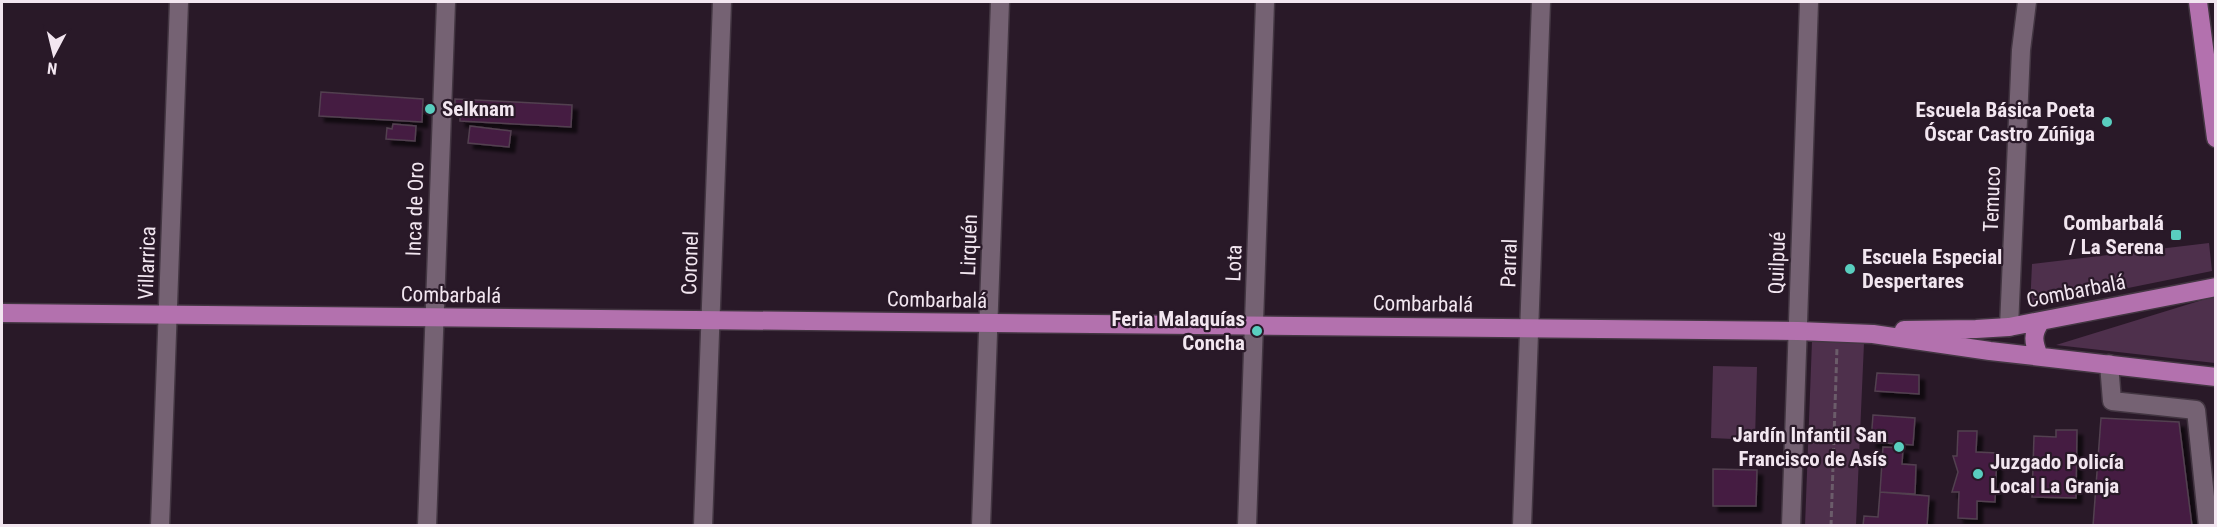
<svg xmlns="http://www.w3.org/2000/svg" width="2217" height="527" font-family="'Roboto Condensed',sans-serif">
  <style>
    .green { fill: #4e304c }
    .building { fill: #451c43; stroke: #524050; stroke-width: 1.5; filter: url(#shadow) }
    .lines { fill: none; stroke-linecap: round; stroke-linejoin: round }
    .minor-casing { stroke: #433642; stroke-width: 21 }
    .major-casing { stroke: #433642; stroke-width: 21 }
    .path { stroke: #6b5c6a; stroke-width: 3; stroke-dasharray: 6 3; stroke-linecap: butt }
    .minor { stroke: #756273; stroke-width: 18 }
    .major { stroke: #b371ae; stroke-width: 18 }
    .poi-dot { fill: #59cebf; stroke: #291928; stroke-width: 2 }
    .labels { text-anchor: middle; stroke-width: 4.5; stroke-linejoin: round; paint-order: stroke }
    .poi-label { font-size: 21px; font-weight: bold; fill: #f2e6f0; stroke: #291928; text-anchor: end }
    .street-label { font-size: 21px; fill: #f2e6f0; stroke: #291928 }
  </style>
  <defs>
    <filter id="shadow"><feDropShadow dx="5.5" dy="5.5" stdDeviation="1.5" flood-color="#0009"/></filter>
  </defs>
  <rect width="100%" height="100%" fill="#291928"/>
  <path class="green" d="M2209,243l3,28 -182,37 2,-44z
    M2212,297h3v66l-159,-18z
    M1812,341l52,2 -8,182 -51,1z
    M1713,366l44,1 -2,73 -44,-2z"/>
  <path class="building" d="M321,92l102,7 -1,23 -103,-6z
    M455,99l117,6 -1,22 -111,-6v-8l-5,-1z
    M393,124l23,2 -1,15 -29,-2 1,-11 5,1z
    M470,126l41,5 -2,16 -41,-4z
    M1877,373l42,2v19l-44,-3z
    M1873,415l42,3 -2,27 -42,-3z
    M2101,418l78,4 13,104h-99z
    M2056,430h21l-1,68 -44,-1 2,-61 22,1z
    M1958,431h19l-1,21 21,1 -2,49 -18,-1v18l-19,-1 1,-26h-7l6,-20 -5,-16h4z
    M1883,447l20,1 -1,16 14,1 -1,29 -35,-2z
    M1713,469l44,1 -1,36h-43z
    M1880,492l49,4 -2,30h-64l1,-10 14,1z"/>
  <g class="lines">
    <defs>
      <path id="minor" d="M2009,327l12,-277 6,-48
        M2109,364l3,37 84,9 12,116
        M160,526l19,-524
        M427,526l19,-524
        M703,526l19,-524
        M981,526l19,-524
        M1247,526l18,-524
        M1522,526l19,-524
        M1791,526l18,-524"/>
      <path id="major" d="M2198,2l18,136
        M2,313l1796,18 75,3 117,17 226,26
        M1904,330l72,-1 33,-2 207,-40
        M2039,356c-6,-14 -7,-22 2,-35"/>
    </defs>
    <use href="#minor" class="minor-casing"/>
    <use href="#major" class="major-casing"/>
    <path class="path" d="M1831,526l6,-179"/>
    <use href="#minor" class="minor"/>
    <use href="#major" class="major"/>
  </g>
  <g class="poi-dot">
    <circle cx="430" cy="109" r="6"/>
    <circle cx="2107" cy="122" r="6"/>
    <rect x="2170" y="229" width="12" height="12" rx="3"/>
    <circle cx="1850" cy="269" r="6"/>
    <circle cx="1257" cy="331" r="6"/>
    <circle cx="1899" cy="447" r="6"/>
    <circle cx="1978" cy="474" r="6"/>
  </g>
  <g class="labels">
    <g class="poi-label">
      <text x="442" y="116" text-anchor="start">Selknam</text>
      <text x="2095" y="117">Escuela Básica Poeta<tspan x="2095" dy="24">Óscar Castro Zúñiga</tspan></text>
      <text x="2164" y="230">Combarbalá<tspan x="2164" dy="24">/ La Serena</tspan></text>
      <text x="1862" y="264" text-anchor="start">Escuela Especial<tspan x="1862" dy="24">Despertares</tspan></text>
      <text x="1245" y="326">Feria Malaquías<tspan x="1245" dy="24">Concha</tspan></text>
      <text x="1887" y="442">Jardín Infantil San<tspan x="1887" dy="24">Francisco de Asís</tspan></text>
      <text x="1990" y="469" text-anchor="start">Juzgado Policía<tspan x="1990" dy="24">Local La Granja</tspan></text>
    </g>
    <g class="street-label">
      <text transform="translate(1992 199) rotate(-88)" y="7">Temuco</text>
      <text transform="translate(415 209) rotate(-88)" y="7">Inca de Oro</text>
      <text transform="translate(969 245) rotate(-88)" y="7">Lirquén</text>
      <text transform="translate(147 263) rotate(-88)" y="7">Villarrica</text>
      <text transform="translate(690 263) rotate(-88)" y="7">Coronel</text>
      <text transform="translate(1234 263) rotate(-88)" y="7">Lota</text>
      <text transform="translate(1509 263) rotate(-88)" y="7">Parral</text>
      <text transform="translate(1777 263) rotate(-88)" y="7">Quilpué</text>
      <text transform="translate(2076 291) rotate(-11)" y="7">Combarbalá</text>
      <text transform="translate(451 295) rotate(1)" y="7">Combarbalá</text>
      <text transform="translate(937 300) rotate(1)" y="7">Combarbalá</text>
      <text transform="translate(1423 304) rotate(1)" y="7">Combarbalá</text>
    </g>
  </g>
  <rect width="2217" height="527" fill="none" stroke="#f2e6f0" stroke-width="6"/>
  <g transform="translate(54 54) rotate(187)" stroke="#291928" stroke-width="4.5" paint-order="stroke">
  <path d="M0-4.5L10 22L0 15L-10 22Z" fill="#f2e6f0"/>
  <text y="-9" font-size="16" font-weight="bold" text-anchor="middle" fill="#f2e6f0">N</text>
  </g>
</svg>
